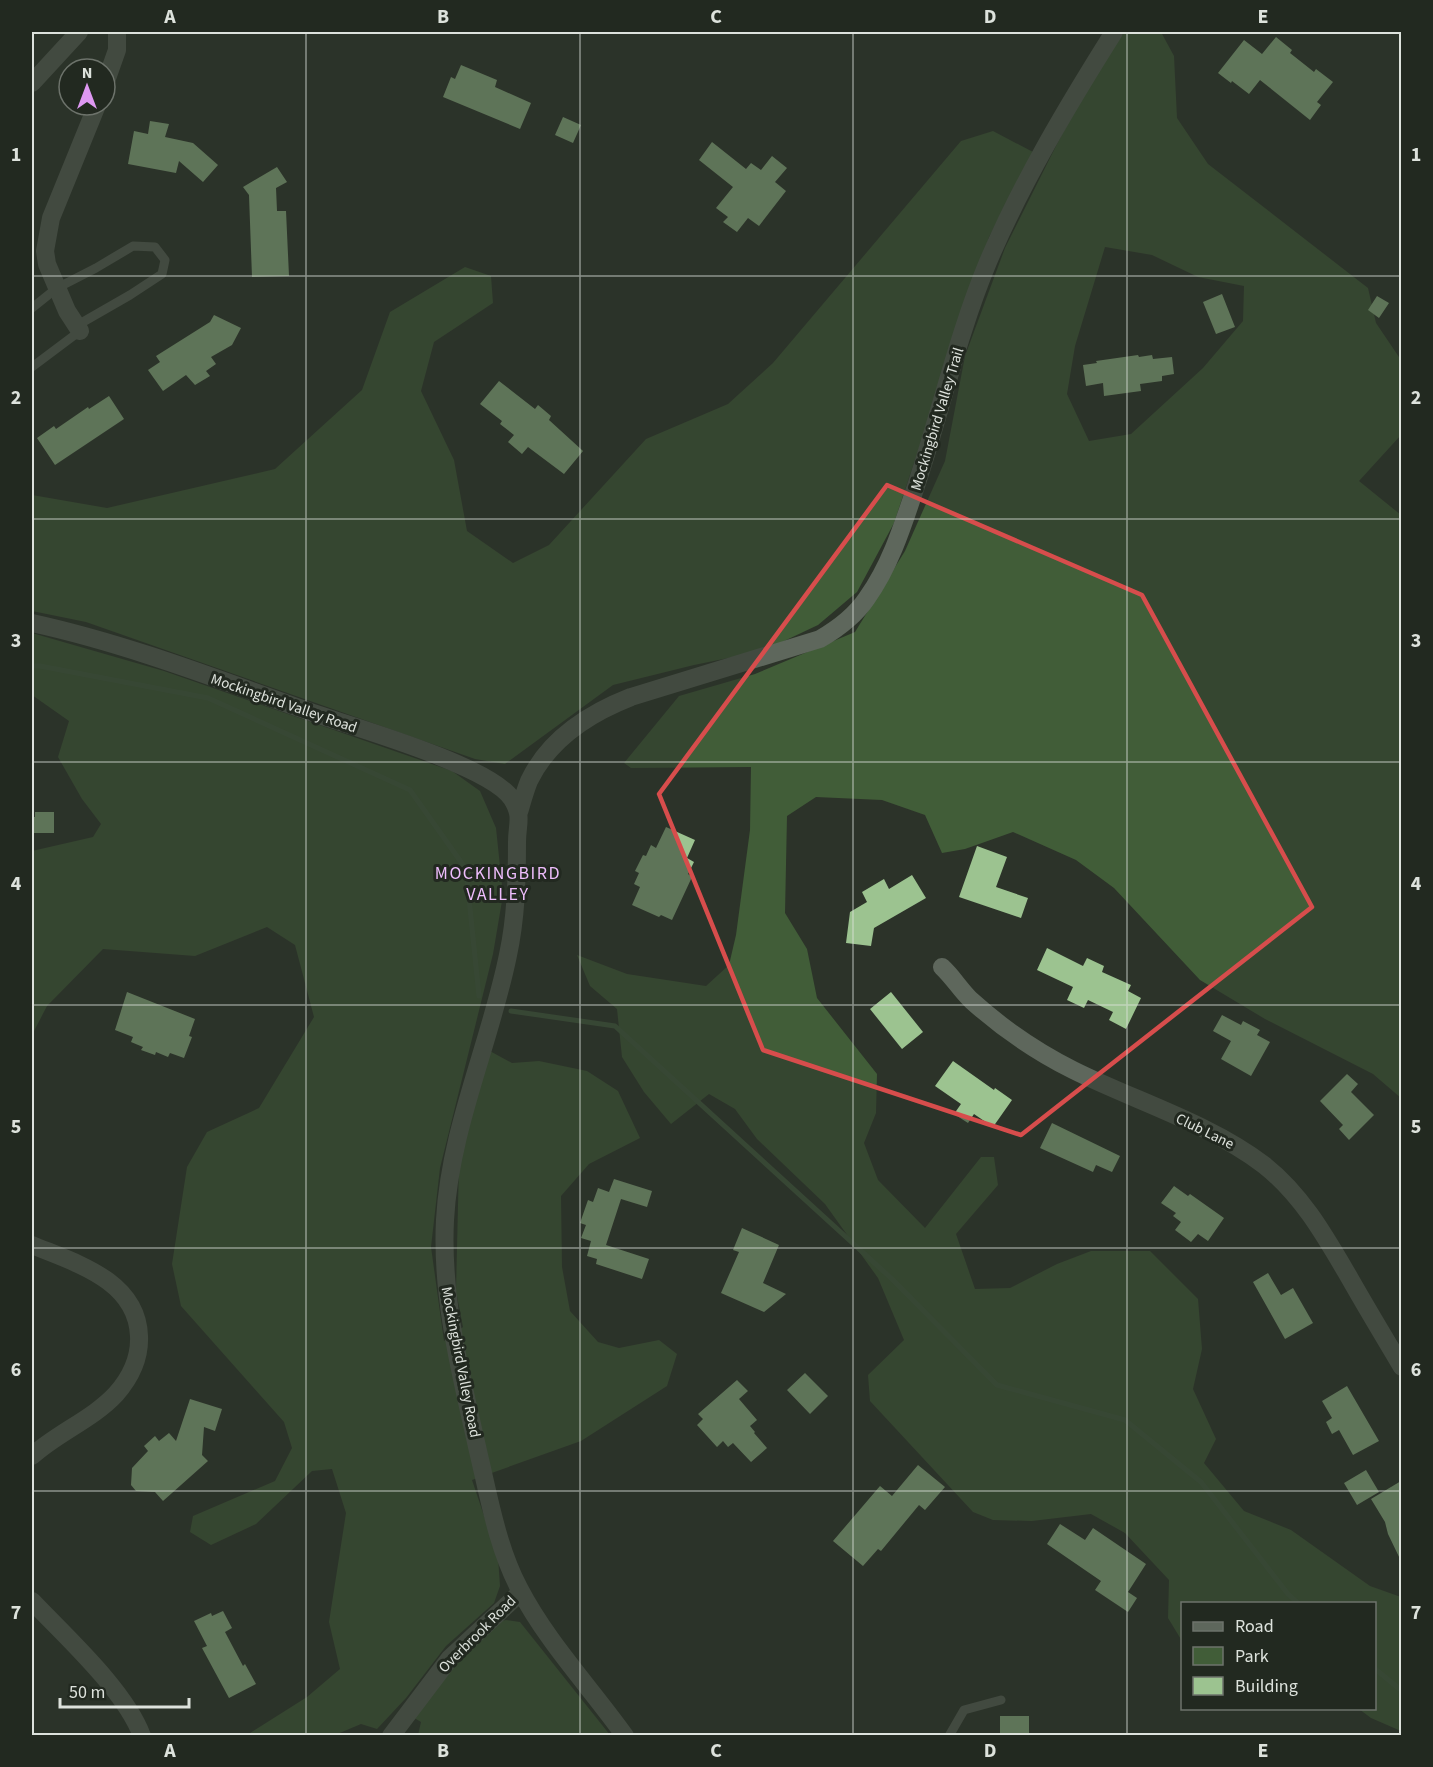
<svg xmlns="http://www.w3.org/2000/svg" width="1433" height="1767" font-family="'Source Sans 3',sans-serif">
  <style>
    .green { fill: #415d38; fill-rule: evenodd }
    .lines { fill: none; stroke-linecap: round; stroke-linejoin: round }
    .stream { stroke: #466042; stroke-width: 5 }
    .building { fill: #9cc390 }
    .lane { stroke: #5e675c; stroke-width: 9 }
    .street { stroke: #5e675c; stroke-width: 18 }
    .marked { fill: none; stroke: #d74d4c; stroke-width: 4.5; stroke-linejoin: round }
    .grid { fill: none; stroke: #dde2dc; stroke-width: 1.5; stroke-opacity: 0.55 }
    .labels { text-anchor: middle; stroke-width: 6; stroke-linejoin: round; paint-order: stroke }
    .street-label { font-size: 15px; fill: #dde2dc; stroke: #222920 }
    .quarter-label { font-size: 18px; letter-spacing: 1.5px; fill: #eebdfc; stroke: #222920 }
    .neatline { fill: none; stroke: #dde2dc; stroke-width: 2 }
    .grid-label { font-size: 20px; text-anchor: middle; font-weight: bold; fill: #dde2dc }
  </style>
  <rect width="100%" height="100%" fill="#2c3329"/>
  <path class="green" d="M1124,32h37l13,24 3,62 31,46 160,124 8,35 25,37v75l-42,46 42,34v583l-28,-24 -108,-55 -65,-39 -86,-92 -38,-28 -63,-28 -48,17 -23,4 -17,-38 -43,-15 -66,-3 -29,19 -2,97 22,36 10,49 60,76 -1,39 -12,30 14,37 47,48 56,-71h13l4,28 -42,49 19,55 35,-1 47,-24 34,-13h59l48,48 4,50 -9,40 23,50 -12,24 40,48 47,19 79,56 31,11v134l-30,-13 -12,-9 15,-1v-104h-192v37l-14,-23 1,-38 -44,-47 -34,-19 -59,7 -39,-1 -20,-8 -103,-111 -2,-26 36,-35 -26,-62 -53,-74 -68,-65 -22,-30 -26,-15 -38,30 -27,-32 -22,-35 -5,-48 -27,-23 -13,-31 50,19 79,12 23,-21 7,-30 14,-105 1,-63 -120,1 -7,-5 55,-67 76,-22 100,-42 50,-81 40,-90 20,-105 40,-108 53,-106 35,-65zM1105,247l47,8 46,22 46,9 -1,35 -40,47 -72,66 -42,7 -22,-47 8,-48z
    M993,131l40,21 -44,85 -95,286 -37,69 -39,33 -55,26 -69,14 -81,20 -108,79 -30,-5 -389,-137 -54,-11v-116l75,13 168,-39 87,-79 28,-78 75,-45 26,9 2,27 -59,39 -13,49 33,69 13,71 46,32 36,-18 97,-106 82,-35 45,-41 188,-222z
    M32,633l132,38 288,100 28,20 16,37 7,67 -10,59 -53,214 -9,79 13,94 19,-14 -7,-36 3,-129 29,-112 24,13 27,-2 48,10 31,20 22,47 -51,26 -28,32 1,71 8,44 28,31 21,6 40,-8 18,14 -10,32 -86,55 -109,39 26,77 2,29 -6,17 -48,43 -40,52 -29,31 -16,-5 -26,11h-86l1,-2 57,-36 33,-28 -11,-47 17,-109 -14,-44 -20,2 -56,53 -45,21 -21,-13 3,-16 82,-35 17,-33 -8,-26 -103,-116 -9,-42 15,-97 20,-35 52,-24 55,-91 -19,-72 -28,-18 -72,29 -92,-7 -56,57 -15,29v-184l61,-14 8,-13 -19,-25 -24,-42 11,-36 -37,-26z
    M506,1620l14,2 90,113h-192l3,-13 -10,-6 79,-93z"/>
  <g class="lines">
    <path class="stream" d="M32,666h8l168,32 202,92 56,79 13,127
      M511,1011l104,15 277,253 105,106 128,35 76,62 87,112 11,10
      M1374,1668l28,23"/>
  </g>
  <path class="building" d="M1276,37l16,13 -2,3 24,19 2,-3 17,13 -16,20 4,3 -11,15 -50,-40 -11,14 -17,-13 -1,2 -13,-10 26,-33 18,14z
    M461,65l36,15 -2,7 36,16 -11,26 -77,-32 8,-20 4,2z
    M563,117l18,8 -8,18 -18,-8z
    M150,121l19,3 -4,13 28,6 25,22 -15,17 -24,-21 -3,12 -48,-9 6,-33 14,3z
    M712,142l34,27 5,-6 10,7 11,-14 15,12 -12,14 11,9 -27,35 -11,-8 -11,14 -14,-10 5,-5 -12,-9 17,-21 -34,-27z
    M277,167l10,15 -11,6 1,23h9l3,65 -37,1 -3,-82 -6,-8z
    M1222,294l13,33 -19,7 -13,-32z
    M1377,296l12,7 -10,15 -11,-8z
    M214,315l27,13 -9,17 -21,12 5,7 -10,7 4,5 -15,9 -9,-10 -23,16 -15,-21 12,-8 -4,-6 54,-34z
    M1138,355l1,2 13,-2 1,4 19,-2 2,17 -12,2v5l-22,3 1,7 -37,5 -1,-13 -17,3 -3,-21 14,-2 -1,-2z
    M499,381l36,28 3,-4 13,11 -2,4 34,31 -19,23 -36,-27 -6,7 -14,-12 6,-7 -14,-11 2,-3 -22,-17z
    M109,396l15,23 -69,46 -18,-27 17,-12 2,3 32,-22 1,2z
    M35,812h19v21h-22v-16h3z
    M666,827l29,13 -8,18 7,4 -6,12 4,3 -20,43 -11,-5 -2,2 -27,-12 8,-18 -6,-3 5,-11 -4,-2 8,-16 3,1 5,-11 5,3z
    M977,846l30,11 -11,30 32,11 -7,20 -62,-21z
    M912,875l14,23 -52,30 -3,18 -25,-3 4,-31 17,-10 -5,-10 22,-13 5,10z
    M1047,948l36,18 4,-8 17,8 -2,6 29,13 -3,6 13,7 -15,31 -17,-9 4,-8 -25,-12 -4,8 -17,-8 6,-13 -36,-17z
    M127,992l68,27 -6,17 3,1 -8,21 -14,-5 -2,4 -12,-5 -1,3 -14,-5 2,-3 -12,-5 2,-5 -18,-7z
    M891,992l32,40 -21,17 -32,-40z
    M1222,1015l19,10 2,-4 17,9 -3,5 13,7 -19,34 -30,-17 10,-18 -18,-10z
    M953,1061l41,29 1,-2 17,12 -19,27 -19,-13 -6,9 -14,-9 7,-10 -26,-18z
    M1347,1074l11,10 -7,8 23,23 -25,25 -10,-11 4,-4 -23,-24z
    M1052,1123l68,33 -8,16 -16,-7 -3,7 -53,-24z
    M614,1179l38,12 -5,16 -26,-8 -15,46 43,14 -7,20 -46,-15 1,-5 -10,-3 4,-15 -10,-3 5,-13 -6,-2 8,-23 5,2 5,-14 11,4z
    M1174,1186l14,10 2,-2 34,24 -16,23 -10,-7 -7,8 -16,-12 6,-8 -8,-6 3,-3 -15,-10z
    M742,1228l37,17 -16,38 23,11 -22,18 -43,-19 18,-41 -6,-2z
    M1268,1273l13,22 12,-7 20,35 -28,16 -32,-57z
    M805,1373l23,23 -18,18 -23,-24z
    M737,1380l11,11 -9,8 18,21 -7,6 5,6 -1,1 13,15 -16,14 -18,-19 -5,4 -5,-6 -6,6 -20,-22 6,-6 -5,-5z
    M1347,1386l32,55 -26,14 -14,-25 -7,4 -6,-12 6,-4 -10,-17z
    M190,1399l32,10 -7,22 -11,-4 -2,28 6,6 -45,40 -8,-9 -19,-1 -5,-6 1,-17 16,-17 -4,-5 11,-10 4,5 10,-8 7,8z
    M918,1465l27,22 -20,23 -6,-5 -38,46 -3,-2 -15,17 -30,-25 47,-55 12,10z
    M1366,1470l13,22 -22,13 -13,-22z
    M1401,1481v80l-13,-27 -3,-12 -14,-23z
    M1060,1524l25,16 8,-12 53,36 -18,28 9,6 -9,14 -33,-22 6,-9 -54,-37z
    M223,1611l9,17 -7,4 18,34 2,-2 11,20 -27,14 -27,-50 5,-2 -13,-25 17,-8 1,3z
    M1000,1716h29v20h-29z"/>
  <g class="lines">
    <path class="lane" d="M32,308l25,-20 39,-20 37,-22 22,1 10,13 -3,14 -32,21 -54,31
      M32,367l48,-36
      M949,1736l15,-26 37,-10"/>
    <path class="street" d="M32,83l47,-51
      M105,84l12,-34v-18
      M80,331l-13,-20 -20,-47 -2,-13 6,-33 46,-113
      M32,623c96,21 188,57 281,90 41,14 178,53 199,86 11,18 5,24 5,43 0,38 -1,76 -9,113 -18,89 -58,173 -63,265 -4,78 16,155 33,231 11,46 19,95 41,137 28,54 71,99 106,148
      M519,812c3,-10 6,-21 10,-31 20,-42 61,-68 102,-84l189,-58c19,-11 35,-23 47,-41 22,-31 34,-67 46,-103 26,-76 44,-159 75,-233 34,-80 80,-157 126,-230
      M942,967c11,10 19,24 30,34 30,27 65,51 101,69 62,31 136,53 191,95 38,30 61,71 85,112 17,30 35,60 53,90
      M32,1245c43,18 105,35 107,91 1,22 -8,41 -23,58 -23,25 -59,39 -84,62
      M32,1601c34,36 93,89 110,135
      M391,1736l59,-78 71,-66"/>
  </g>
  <path d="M0 0H1433V1767H0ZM887,485l255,110 170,312 -291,228 -258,-85 -104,-256z" fill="#2c3329" fill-opacity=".55" fill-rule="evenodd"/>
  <path class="marked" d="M887,485l255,110 170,312 -291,228 -258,-85 -104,-256z"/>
  <path class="grid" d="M306,32v1704M580,32v1704M853,32v1704M1127,32v1704M32,276h1370M32,519h1370M32,762h1370M32,1005h1370M32,1248h1370M32,1491h1370"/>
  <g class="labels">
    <g class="street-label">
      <text transform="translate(937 419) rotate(-73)" y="5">Mockingbird Valley Trail</text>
      <text transform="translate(284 703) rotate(19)" y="5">Mockingbird Valley Road</text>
      <text transform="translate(1205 1131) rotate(26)" y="5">Club Lane</text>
      <text transform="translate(461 1362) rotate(79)" y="5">Mockingbird Valley Road</text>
      <text transform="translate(477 1634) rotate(-45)" y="5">Overbrook Road</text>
    </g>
    <g class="quarter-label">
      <text x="498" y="879">MOCKINGBIRD<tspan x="498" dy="21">VALLEY</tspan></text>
    </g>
  </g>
  <rect width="1433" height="1767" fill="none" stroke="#222920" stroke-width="66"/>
  <rect x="1181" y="1602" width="195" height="108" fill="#222920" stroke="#6d736b" stroke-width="1.5"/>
  <rect x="1193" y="1622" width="30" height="9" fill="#5e675c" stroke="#6d736b" stroke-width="1.5"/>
  <text x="1235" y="1632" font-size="18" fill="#dde2dc">Road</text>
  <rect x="1193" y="1647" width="30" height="18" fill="#415d38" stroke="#6d736b" stroke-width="1.5"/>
  <text x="1235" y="1662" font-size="18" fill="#dde2dc">Park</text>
  <rect x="1193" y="1677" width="30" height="18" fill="#9cc390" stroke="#6d736b" stroke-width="1.5"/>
  <text x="1235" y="1692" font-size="18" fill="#dde2dc">Building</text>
  <g transform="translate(87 87)"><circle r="28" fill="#222920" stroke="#6d736b" stroke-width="1.5"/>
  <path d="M0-4.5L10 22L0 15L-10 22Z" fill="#de98f2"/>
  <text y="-9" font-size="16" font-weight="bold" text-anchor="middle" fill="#dde2dc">N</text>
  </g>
  <path d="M60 1698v9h129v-9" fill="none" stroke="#dde2dc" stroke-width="3"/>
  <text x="69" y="1698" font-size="18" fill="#dde2dc" stroke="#222920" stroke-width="4.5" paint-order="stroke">50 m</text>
  <rect x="33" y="33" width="1367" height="1701" class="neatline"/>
  <g class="grid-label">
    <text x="170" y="23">A</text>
    <text x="443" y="23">B</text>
    <text x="716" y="23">C</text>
    <text x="990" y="23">D</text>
    <text x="1263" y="23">E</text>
    <text x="16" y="161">1</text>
    <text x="1416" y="161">1</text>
    <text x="16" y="404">2</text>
    <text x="1416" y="404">2</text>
    <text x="16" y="647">3</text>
    <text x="1416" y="647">3</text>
    <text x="16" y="890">4</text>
    <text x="1416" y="890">4</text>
    <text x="16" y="1133">5</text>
    <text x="1416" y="1133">5</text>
    <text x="16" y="1376">6</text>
    <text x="1416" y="1376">6</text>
    <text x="16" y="1619">7</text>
    <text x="1416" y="1619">7</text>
    <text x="170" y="1757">A</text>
    <text x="443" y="1757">B</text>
    <text x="716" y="1757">C</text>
    <text x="990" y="1757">D</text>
    <text x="1263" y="1757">E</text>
  </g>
</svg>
